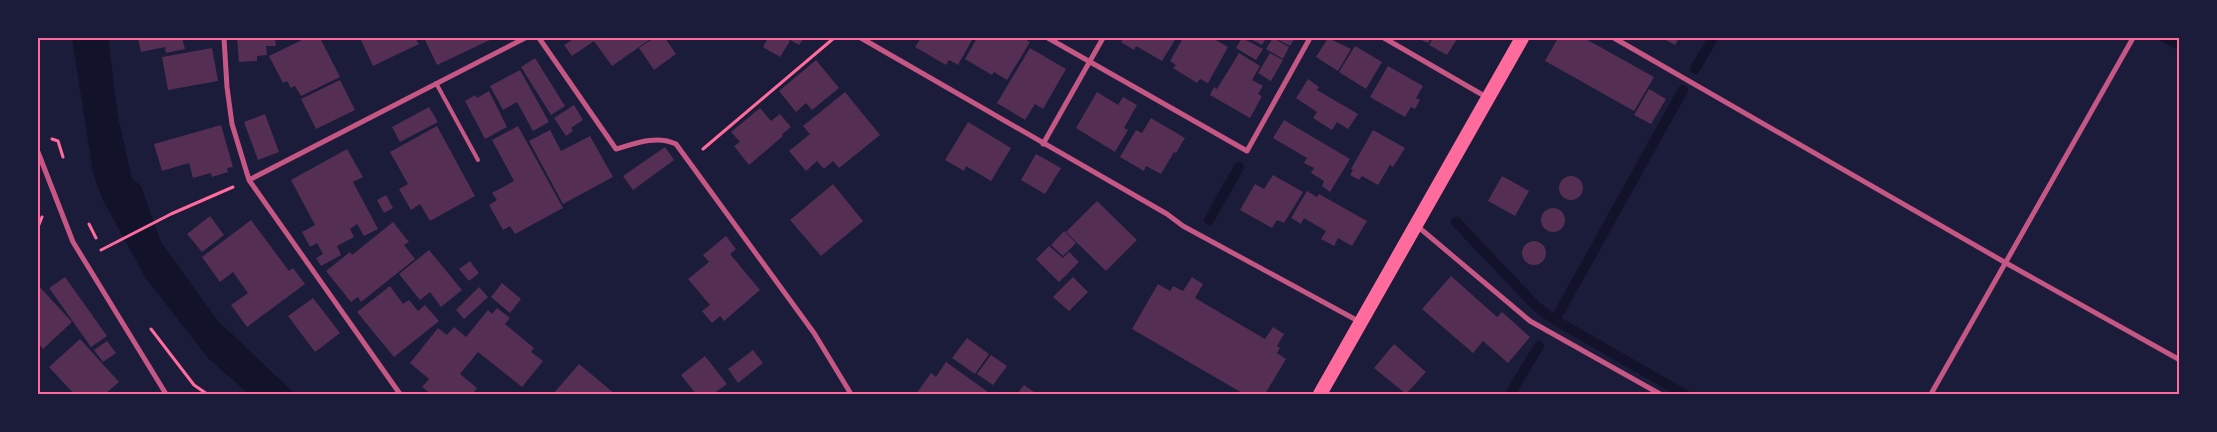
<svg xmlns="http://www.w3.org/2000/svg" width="2217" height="432" font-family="Rubik,sans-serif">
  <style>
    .water { fill: #12122b }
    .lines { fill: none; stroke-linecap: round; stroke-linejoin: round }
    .stream { stroke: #12122b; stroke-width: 10 }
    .building { fill: #542f53 }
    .path { stroke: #ff6b9d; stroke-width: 3 }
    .service { stroke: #c65784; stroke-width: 4 }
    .minor { stroke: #c65784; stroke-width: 5 }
    .trunk { stroke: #ff6b9d; stroke-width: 14 }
    .neatline { fill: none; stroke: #ff6b9d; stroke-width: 2 }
  </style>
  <rect width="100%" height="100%" fill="#1b1b3a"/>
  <path class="water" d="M72,38h36l10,79 14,62 9,7 20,56 57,79 77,73h-46l-40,-35 -64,-82 -43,-79 -9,-25z"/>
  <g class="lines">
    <path class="stream" d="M2165,38l15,7
      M1695,69l18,-31
      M1209,220l30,-53
      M1456,222l81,85 18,13 129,74
      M1555,320l128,-230
      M1510,394l29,-48"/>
  </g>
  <path class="building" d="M138,38h44l3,11 -19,4 -1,-6 -24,5z
    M237,38h38l1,8h-10l1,9 -10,1v5l-18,1z
    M306,38h14l20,39 -39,19 -6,-10 -4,2 -4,-7 -4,2 -14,-27z
    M360,38h55l4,6 -46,22z
    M424,38h70l-57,27z
    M575,38h77l-40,28 -18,-25 -22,15 -8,-11z
    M654,38h11l11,16 -22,16 -15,-22z
    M768,38h17l5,3 -10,16 -17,-10z
    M787,38h17l-5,7z
    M921,38h52l-15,27 -9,-5 -3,5 -31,-18z
    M977,38h45l8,4 -23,38 -13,-8 -2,3 -27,-16z
    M1124,38h52l-14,23 -26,-15 -2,4 -13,-8z
    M1183,38h29l16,9 -20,36 -8,-4 -3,4 -24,-15 3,-3 -6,-4z
    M1242,38l21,11 -7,11 -20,-12z
    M1249,38h17l-4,7z
    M1273,38l16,9 -6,12 -17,-10z
    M1275,38h20l-5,8z
    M1328,38l23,11 -13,22 -22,-14z
    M1417,38h14l-3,5z
    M1433,38h21l3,1 -10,16 -18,-10z
    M1558,38h26l70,39 -20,34 -89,-50z
    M1662,38h17l-4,7z
    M1355,46l27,16 -16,27 -27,-17z
    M212,48l6,33 -50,9 -6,-33z
    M1030,48l36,21 -23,40 -8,-5 -10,16 -28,-17z
    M1239,53l21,13 -8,14 11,6 -5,8 4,2 -12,22 -40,-23 4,-8 3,2z
    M1270,53l13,7 -12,21 -13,-8z
    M535,58l30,48 -14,9 -30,-48z
    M816,60l23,28 -27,22 -6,-7 -10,9 -17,-21z
    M1388,66l35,20 -7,12 4,2 -5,9 -4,-2 -6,10 -35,-20z
    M520,70l29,52 -16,9 -16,-29 -14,8 -13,-24z
    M1308,79l11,8 -2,3 41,24 -10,15 -11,-7 -5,8 -19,-12 4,-6 -21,-14z
    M340,80l15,30 -39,19 -15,-30z
    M1649,89l17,10 -15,25 -17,-9z
    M489,91l18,36 -22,12 -20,-38 10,-6 2,3z
    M845,92l35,43 -41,33 -6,-7 -9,8 -7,-8 -11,10 -17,-20 21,-17 -7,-8z
    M1097,92l21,13 5,-8 14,8 -13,23 4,2 -13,22 -39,-24z
    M574,105l9,15 -12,8 2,3 -7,5 -12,-18z
    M429,107l9,15 -38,20 -8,-15z
    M760,108l11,13 9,-7 11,13 -9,7 1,2 -34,29 -15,-19 6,-4 -9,-10z
    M265,114l14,38 -21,8 -14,-38z
    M1151,118l34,20 -9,15 -2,-1 -13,22 -15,-8 -2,5 -24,-14 16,-27 6,3z
    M1284,120l66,39 -20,33 -8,-6 2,-5 -13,-8 3,-5 -10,-5 3,-5 -34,-20z
    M968,122l43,26 -20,33 -25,-15 -2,5 -19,-11z
    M221,125l12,42 -6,1 1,4 -16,5 -1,-4 -18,5 -4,-15 -27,8 -8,-27z
    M437,126l38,70 -45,25 -10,-17 -9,6 -12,-21 9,-5 -18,-32z
    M518,126l45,82 -48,26 -5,-8 -7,4 -14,-25 8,-5 -5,-7 22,-12 -22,-41z
    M550,130l11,21 29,-15 23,41 -50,27 -34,-63z
    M1373,130l32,18 -12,19 -3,-2 -12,20 -16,-9 -3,4 -9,-5 3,-5 -2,-1z
    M665,147l9,13 -41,30 -10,-14z
    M347,149l16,28 -10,5 25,47 -14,7 -7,-12 -7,5 4,8 -17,9 4,9 -20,11 -5,-8 7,-4 -6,-11 -7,4 -8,-15 13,-7 -24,-45z
    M1036,154l25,14 -16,26 -24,-14z
    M1273,175l30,17 -19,31 -7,-3 -5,8 -32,-18 15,-26 9,5z
    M1502,176l27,15 -14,25 -27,-15z
    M1559 188a12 12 0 1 1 24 0a12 12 0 1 1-24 0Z
    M833,184l30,37 -42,35 -31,-36z
    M1307,191l10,6 2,-3 48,27 -15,25 -14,-8 -4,8 -13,-7 5,-8 -22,-13 -3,6 -10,-6z
    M386,195l7,13 -9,5 -7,-13z
    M1097,201l40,39 -31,31 -40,-39z
    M1541 220a12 12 0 1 1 24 0a12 12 0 1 1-24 0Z
    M210,216l14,19 -22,17 -15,-18z
    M251,220l38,51 4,-3 12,16 -58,43 -16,-22 17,-12 -15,-21 -13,10 -18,-25z
    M393,222l16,20 -5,3 11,14 -54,43 -3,-5 -7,5 -25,-31 24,-19 2,3z
    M1064,231l12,12 -13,13 -12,-11z
    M726,236l10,13 -6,5 30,36 -36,31 -4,-5 -8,7 -10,-12 8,-6 -22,-26 21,-17 -6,-7z
    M1522 253a12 12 0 1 1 24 0a12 12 0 1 1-24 0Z
    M1049,246l14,12 6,-6 10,10 -20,20 -23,-23z
    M429,250l33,40 -21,17 -11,-15 -10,8 -21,-26z
    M470,261l9,12 -10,8 -10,-12z
    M1451,276l46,41 5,-5 28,25 -22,26 -25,-22 -10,12 -51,-44z
    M65,277l42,59 -16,11 -42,-59z
    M1073,277l15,15 -19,19 -16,-14z
    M1192,277l11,7 -8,14 70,41 8,-12 11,7 -7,12 3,2 -3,5 9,6 -21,35h-21l-112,-65 26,-45 12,7 3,-5 10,5z
    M502,283l19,16 -11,14 -19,-16z
    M38,285l34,37 -29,27 -5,-6z
    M390,286l13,18 6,-4 9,11 7,-6 14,16 -45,36 -37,-45z
    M479,287l9,10 -24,22 -8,-9z
    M313,298l27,35 -25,19 -27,-36z
    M497,308l13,10 -5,6 29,24 -3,4 12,9 -21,26 -44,-35 -18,22 17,14 -5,6h-29l-2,-2 -2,2h-8l-9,-7 7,-8 -19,-16 28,-35 9,7 7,-8 12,10 22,-27 4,4z
    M967,338l22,16 -14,20 -23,-16z
    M80,339l39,43 -14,12 -6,-1 -2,1h-23l-25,-27z
    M107,341l9,12 -13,9 -9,-12z
    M1394,344l32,28 -20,22 -32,-26z
    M753,350l10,13 -25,20 -10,-14z
    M991,355l16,11 -14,19 -16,-11z
    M705,356l22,28 -14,10h-17l-15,-19z
    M946,362l42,30 -2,2h-70l15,-21 5,4z
    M579,364l36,30h-62z
    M1024,385l13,9h-20z"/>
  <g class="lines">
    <path class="path" d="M52,139l6,2 5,16
      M703,149l131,-111
      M89,224l7,14
      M38,227l4,-10
      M101,250l70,-36 62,-27
      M151,329l43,56 13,9"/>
    <path class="service" d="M436,83l42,77"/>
    <path class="minor" d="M224,38l3,49 5,37 17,56 151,214
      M539,38l77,111c20,-6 41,-14 60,-5l138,189 37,61
      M861,38l306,176 16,12 177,96
      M1048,38l199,113 63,-113
      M1384,38l104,60
      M1614,38l392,225 174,97
      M1043,144l60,-106
      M38,152l35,90 93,152
      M249,180l276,-142
      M1416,225l114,96 130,73
      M1931,394l202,-356"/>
    <path class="trunk" d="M1320,394l202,-356"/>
  </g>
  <rect width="2217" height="432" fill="none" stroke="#1b1b3a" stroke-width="78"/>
  <rect x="39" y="39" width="2139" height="354" class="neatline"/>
</svg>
